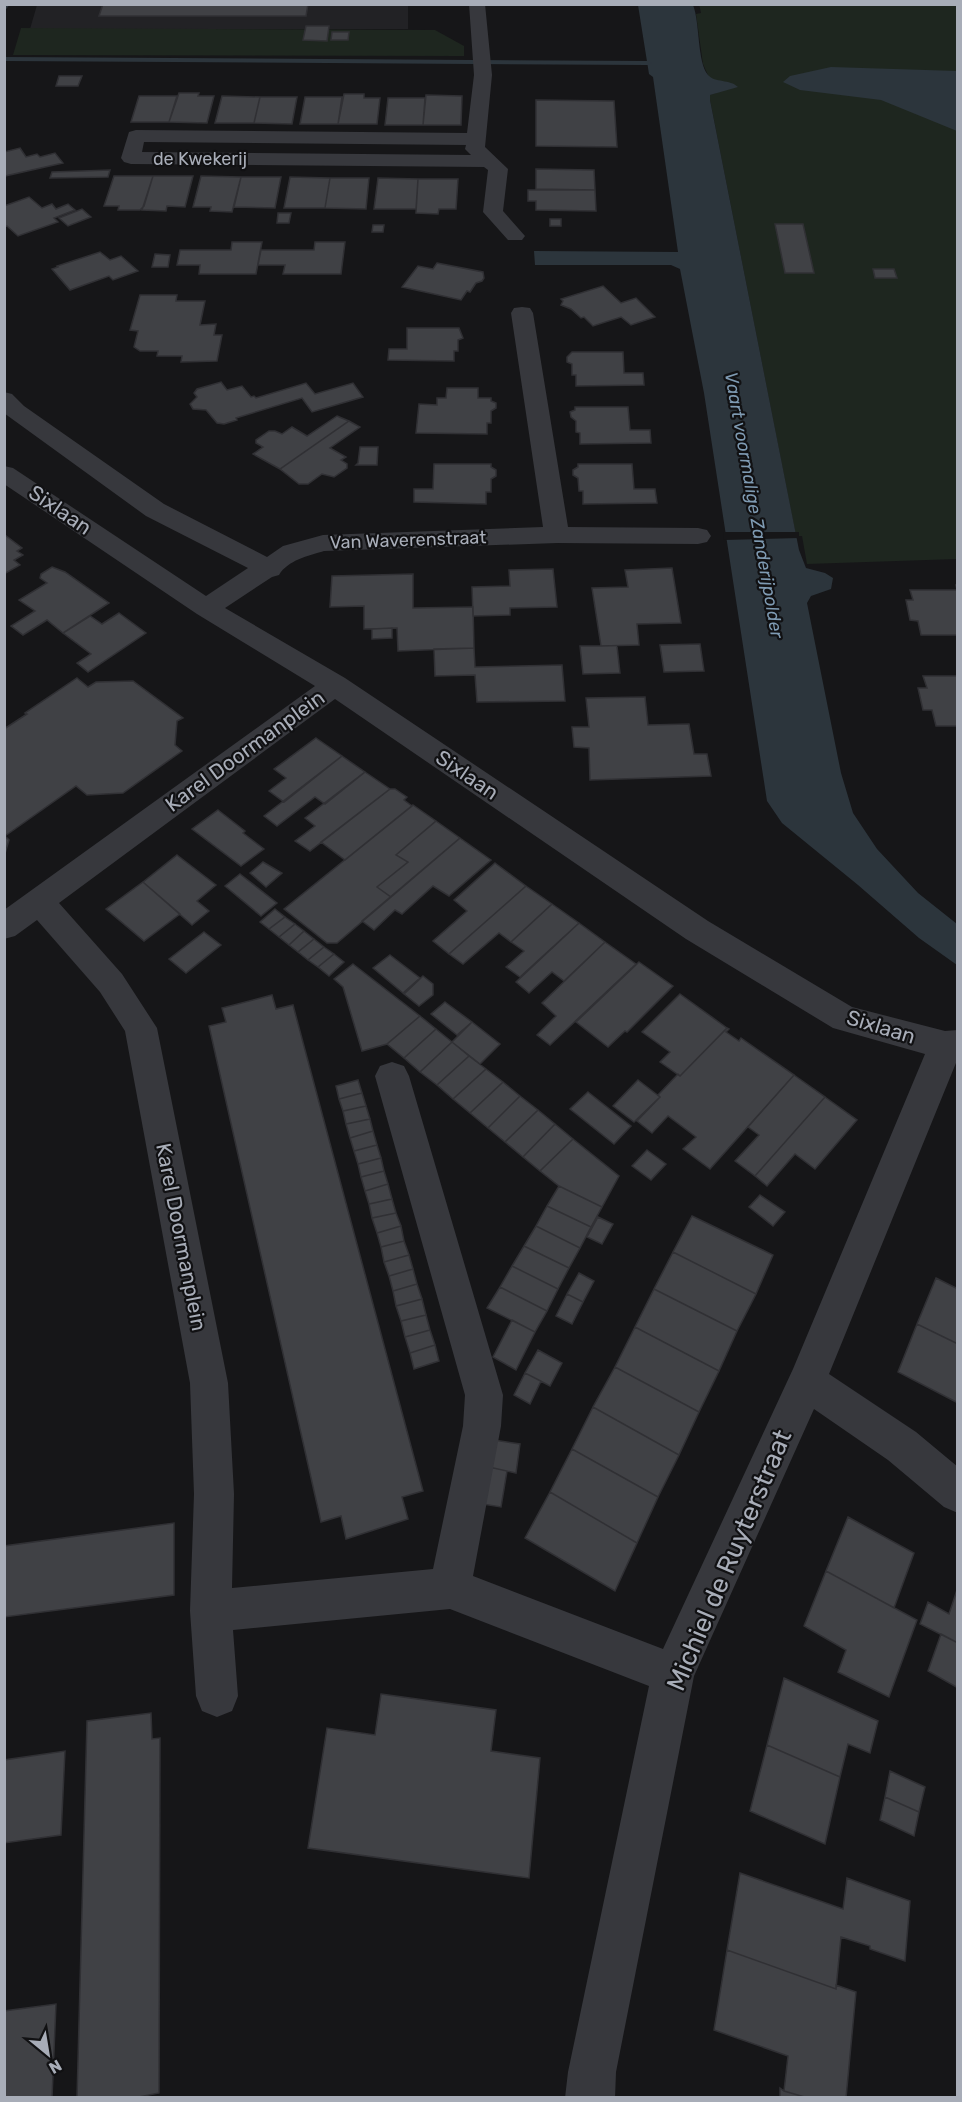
<svg xmlns="http://www.w3.org/2000/svg" width="962" height="2102" font-family="Rubik,sans-serif">
  <style>
    .built { fill: #222225 }
    .green { fill: #1e261f }
    .water { fill: #2c353c }
    .pier { fill: #161618 }
    .lines { fill: none; stroke-linecap: round; stroke-linejoin: round }
    .stream { fill: #2c353c; fill-rule: evenodd }
    .building { fill: #404145; stroke: #303034; stroke-width: 1.5 }
    .minor { fill: #37383d; fill-rule: evenodd }
    .labels { text-anchor: middle; stroke-width: 4.5; stroke-linejoin: round; paint-order: stroke }
    .far-street-label { font-size: 18px; fill: #a8adb8; stroke: #111113 }
    .far-water-label { font-size: 18px; font-style: italic; fill: #7f9bb3; stroke: #111113 }
    .street-label { font-size: 21px; fill: #a8adb8; stroke: #111113 }
    .near-street-label { font-size: 26px; fill: #a8adb8; stroke: #111113 }
  </style>
  <rect width="100%" height="100%" fill="#161618"/>
  <path class="built" d="M37,5h371v24h-378z"/>
  <path class="green" d="M699,4l258,1v554l-150,5 -5,-28h-6l-86,-436v-5l6,-2 -13,-29 -7,-50 5,-1z
    M21,28l414,2 29,16v10l-451,-1z"/>
  <path class="water" d="M638,5h55c7,17 4,57 15,70 7,8 22,4 30,12l-28,8v5l89,450 7,18 19,5 8,5 -2,11 -20,7 -4,7 34,170 12,40 24,36 41,44 39,31v41l-38,-27 -61,-53 -76,-62 -15,-22 -63,-408 -24,-124 -9,-4h-136l-1,-14 144,1 -25,-175 -4,-3z
    M831,67l126,4v60l-76,-31 -81,-10 -17,-8 7,-6z"/>
  <path class="pier" d="M723,532h76v6l-75,2z"/>
  <g class="lines">
    <path class="stream" d="M4,4h6l-6,8z
      M4,57l644,4 4,2 -4,2 -644,-4z"/>
  </g>
  <path class="building" d="M103,4h205l-2,12h-207z
    M306,26h23l-2,15 -24,-1z
    M332,32h17l-1,8h-17z
    M59,76h23l-4,10h-22z
    M179,93h20l-1,3h16l-7,27 -38,-1z
    M344,94h20v4h16l-3,26h-39z
    M426,95l36,1 -1,29h-38z
    M139,96h38l-8,26h-38z
    M222,96l38,1 -6,26h-39z
    M260,97h37l-5,27 -38,-1z
    M305,97h37l-4,27h-38z
    M388,98h37l-2,27h-38z
    M536,100l78,1 3,46 -81,-1z
    M20,148l6,9 11,-3 3,3 15,-4 8,10 -58,13 -1,-24z
    M536,169l58,1 1,20 -59,-1z
    M110,170l-2,7 -58,1 2,-6z
    M114,176h39l-9,30 -4,4h-22l1,-4h-15z
    M153,176h40l-8,31 -18,-1 -1,5 -24,-1z
    M201,176l40,1 -9,35 -22,-1 1,-4h-18z
    M241,177h40l-6,31 -41,-1z
    M290,177l40,1 -5,30h-41z
    M330,178h39l-3,31 -41,-1z
    M378,178l40,1 -2,30h-42z
    M418,179h40l-2,30h-17l-1,5 -22,-1z
    M528,190h67l1,21 -60,-1v-9h-8z
    M29,197l13,11 10,-4 4,5 12,-5 7,6 -21,8 4,4 -40,14 -11,-10 -3,1v-21z
    M82,209l9,8 -23,9 -9,-8z
    M278,213h13l-2,10h-12z
    M550,219h11v7h-11z
    M775,224h28l11,49h-29z
    M373,225h11l-1,7h-11z
    M232,242h30l-6,32h-57l1,-9h-23l3,-15h51z
    M315,242h30l-4,32h-58l2,-9h-27l3,-15h53z
    M100,252l10,8 11,-4 17,15 -25,9 -4,-4 -39,14 -18,-21 6,-2 -1,-1z
    M155,254l15,1 -2,12h-16z
    M437,263l46,9 1,6 -2,3 -6,2 -6,9 -3,-1 -6,9 -59,-13 16,-21 15,3z
    M873,269h21l3,9h-22z
    M603,286l18,17 15,-5 19,19 -24,8 -10,-8 -28,9 -9,-9 -3,1 -10,-9 -10,-4 2,-4 -2,-2z
    M140,295h37l-1,6h29l-5,24 16,-1 -2,11h8l-5,26 -36,1 1,-6h-25l1,-5h-18l-6,-4 4,-16 -8,-1z
    M407,328h52l4,10 -5,2v11h-4v10l-66,-1 1,-11h18z
    M572,352h51l1,21h19l1,12 -68,1v-11h-4v-11l-5,-2v-5z
    M221,382l6,8 15,-4 9,11 3,-1 2,2 50,-15 9,11 38,-11 10,14 -51,15 -10,-14 -66,20 1,2 -13,4 -7,-1 -11,-13 -13,-1 -3,-5 7,-7 -3,-4 3,-4z
    M447,388h31v10h13v3l5,2v5l-5,3v12h-4v11l-71,-1 3,-29 18,1v-7h9z
    M575,407h53l2,23h20l1,13 -71,1v-11l-4,-1v-11l-5,-4 -1,-5 5,-2z
    M337,416l12,5 -69,48 -27,-15 10,-7 -7,-4v-3l13,-9h6l7,3 10,-7 15,9z
    M349,421l11,6 -30,21 16,9 -5,3 6,4v4l-13,9 -12,-3 -14,10h-9l-19,-15z
    M360,447h18l-1,18h-21l2,-2z
    M434,464h57v3l5,3v6l-5,3v13h-5v12l-72,-2v-13h19z
    M578,464h54l2,25h21l2,14 -74,1v-13h-4l-1,-13 -5,-3v-5l5,-3z
    M5,535l17,13 -5,3 6,4 -9,5 6,5 -16,9z
    M52,567l13,5 44,31 -46,30 -16,-13 -24,15 -12,-9 24,-15 -16,-11 28,-17 -7,-5 1,-4z
    M672,568l9,55 -44,1 2,21 -38,1 -9,-58 36,-1 -3,-17z
    M553,569l4,38 -47,1v7l-37,1 -1,-29 38,-1 -1,-16z
    M413,574v34l60,-1 1,41 -76,3 -1,-23 -33,1v-23l-34,1 2,-31z
    M956,585h2v50h-37l-3,-14 -8,-1 -4,-20h7l-3,-10h47z
    M119,613l27,20 -58,39 -11,-9 14,-9 -28,-21 27,-17 12,8z
    M392,628v10l-20,1v-10z
    M700,644l4,27 -40,1 -4,-27z
    M580,646h37l3,27 -37,1z
    M474,648l1,19 87,-2 3,36 -88,1 -2,-27 -40,1 -1,-27z
    M923,676h35v50h-22l-4,-16h-9l-5,-22h9z
    M77,678l11,9 8,-5 37,-1 50,37 -6,3 -2,24 7,6 -59,42 -36,2 -11,-9 -71,50 4,4 -5,17v-128l23,-15 -2,-1z
    M645,697l3,28 41,-1 5,30h13l4,22 -121,4 -1,-32 -15,-1 -2,-20h17l-3,-29z
    M316,738l26,18 -58,46 -15,-11 17,-13 -12,-9z
    M342,756l23,16 -40,32 -10,-7 -38,29 -13,-10z
    M365,772l25,17 -80,62 -15,-10 20,-15 -10,-8z
    M390,789h5l12,8 -3,3 8,6 -67,54 -24,-18z
    M413,805l23,16 -40,34 12,7 -31,25 14,10 -54,46h-10l-43,-34z
    M218,810l27,21 -2,2 21,16 -23,17 -49,-37z
    M436,821l24,17 -69,59 -14,-10 31,-25 -12,-7z
    M460,838l31,22 -42,36 -16,-10 -31,28 -7,-4 -21,20 -12,-9z
    M177,855l39,30 -19,16 12,10 -17,14 -49,-43z
    M263,862l19,11 -16,14 -16,-14z
    M495,863l31,23 -77,68 -16,-13 34,-30 -13,-11z
    M240,874l37,29 -16,13 -36,-30z
    M143,882l37,32 -36,27 -38,-32z
    M526,886l26,18 -41,38 -12,-9 -36,31 -14,-10z
    M552,904l27,19 -59,54 -14,-10 18,-16 -13,-9z
    M275,909l10,8 -16,12 -9,-7z
    M285,917l10,7 -16,13 -10,-8z
    M579,923l26,19 -41,39 -12,-9 -23,21 -13,-11z
    M295,924l9,7 -15,14 -10,-8z
    M304,931l10,8 -16,13 -9,-7z
    M204,932l17,13 -35,28 -17,-14z
    M314,939l10,8 -16,13 -10,-8z
    M605,942l31,22 -86,81 -13,-10 19,-19 -14,-13z
    M324,947l10,7 -16,13 -10,-7z
    M334,954l10,8 -15,14 -11,-9z
    M390,955l30,23 -17,15 -30,-25z
    M639,962l34,24 -46,46 -2,-1 -17,16 -32,-25z
    M353,964l67,52 -33,28 -25,7 -19,-64 -9,-8z
    M423,976l10,8v11l-14,11 -15,-12z
    M680,994l47,34 -47,48 -20,-14 10,-10 -28,-20z
    M272,995l4,14 17,-4 130,486 -21,6 6,22 -62,20 -5,-23 -20,6 -112,-496 17,-4 -4,-14z
    M445,1002l27,20 -15,13 -26,-21z
    M420,1016l16,13 -32,29 -17,-14z
    M472,1022l28,22 -20,20 -28,-22z
    M727,1028l2,1 -3,3 13,9 2,-3 53,37 -84,94 -27,-20 13,-12 -28,-21 -16,17 -15,-12 23,-24 -2,-2 20,-21 2,2z
    M436,1029l16,13 -32,30 -16,-14z
    M452,1042l17,14 -32,29 -17,-13z
    M469,1056l17,13 -33,30 -16,-14z
    M486,1069l17,13 -33,31 -17,-14z
    M794,1075l31,22 -70,79 -20,-15 24,-26 -11,-8z
    M358,1080l4,13 -23,6 -3,-13z
    M638,1080l22,17 -26,25 -21,-16z
    M503,1082l17,14 -32,32 -18,-15z
    M588,1092l43,34 -17,18 -44,-35z
    M362,1093l4,13 -23,5 -4,-12z
    M520,1096l18,14 -33,32 -17,-14z
    M825,1097l32,23 -42,49 -20,-15 -28,32 -12,-10z
    M366,1106l4,13 -24,5 -3,-13z
    M538,1110l17,14 -32,33 -18,-15z
    M370,1119l3,12 -23,7 -4,-14z
    M555,1124l18,15 -33,32 -17,-14z
    M373,1131l4,14 -23,6 -4,-13z
    M573,1139l46,37 -17,31 -43,-21 -19,-15z
    M377,1145l4,13 -23,6 -4,-13z
    M647,1150l19,14 -15,16 -19,-14z
    M381,1158l3,13 -23,6 -3,-13z
    M384,1171l4,13 -23,7 -4,-14z
    M388,1184l4,15 -23,5 -4,-13z
    M559,1186l43,21 -11,20 -44,-21z
    M760,1195l25,17 -12,14 -24,-19z
    M392,1199l4,14 -24,5 -3,-14z
    M547,1206l44,21 -11,21 -44,-22z
    M396,1213l5,13 -24,7 -5,-15z
    M692,1216l81,39 -17,39 -83,-42z
    M598,1217l15,7 -11,20 -15,-7z
    M401,1226l3,15 -23,6 -4,-14z
    M536,1226l44,22 -11,20 -45,-22z
    M404,1241l5,14 -25,7 -3,-15z
    M524,1246l45,22 -11,21 -46,-23z
    M673,1252l83,42 -19,37 -83,-42z
    M409,1255l4,14 -24,7 -5,-14z
    M512,1266l46,23 -11,22 -47,-24z
    M413,1269l4,15 -24,7 -4,-15z
    M579,1273l15,8 -11,21 -16,-8z
    M936,1278l22,11v55l-41,-20z
    M417,1284l5,15 -26,7 -3,-15z
    M500,1287l47,24 -12,21 -48,-24z
    M654,1289l83,42 -18,40 -84,-44z
    M567,1294l16,8 -11,22 -16,-8z
    M422,1299l4,16 -25,6 -5,-15z
    M426,1315l4,15 -25,7 -4,-16z
    M512,1320l23,12 -19,38 -23,-13z
    M917,1324l41,20v59l-60,-31z
    M635,1327l84,44 -20,41 -84,-45z
    M430,1330l5,15 -25,8 -5,-16z
    M435,1345l4,16 -25,8 -4,-16z
    M538,1350l24,13 -12,23 -25,-13z
    M615,1367l84,45 -20,43 -86,-48z
    M525,1373l16,8 -11,23 -16,-9z
    M593,1407l86,48 -21,42 -86,-48z
    M494,1440l26,4 -4,29 -27,-6z
    M572,1449l86,48 -21,46 -87,-51z
    M489,1467l18,4 -6,36 -19,-3z
    M550,1492l87,51 -22,48 -90,-53z
    M848,1517l66,36 -20,55 -68,-37z
    M174,1523v72l-170,22v-71z
    M826,1571l91,49 -28,77 -51,-25 8,-22 -42,-24z
    M957,1590h1v53l-38,-19 8,-22 21,12z
    M941,1634l17,9v45l-30,-17z
    M784,1678l94,43 -8,32 -22,-9 -8,33 -73,-32z
    M381,1694l115,16 -5,41 49,7 -11,120 -221,-30 19,-120 48,7z
    M151,1713l1,26 8,-1 -1,355 -25,5h-57l10,-377z
    M767,1745l73,32 -15,67 -75,-33z
    M65,1751l-4,84 -57,8v-83z
    M890,1771l35,16 -6,25 -34,-15z
    M885,1797l34,15 -5,24 -34,-16z
    M740,1873l103,36 4,-31 63,23 -5,60 -35,-12v-3l-29,-9 -5,52 -109,-39z
    M727,1950l109,39v-4l20,7 -10,106h-38l-24,-7 4,-35 -74,-26z
    M56,2004l-4,94h-48v-87z
    M780,2088l4,3 24,7h-28z"/>
  <g class="lines">
    <path class="minor" d="M469,4h16l7,71 -7,72 23,22 -5,42 22,25 -3,4h-14l-25,-28 5,-42 -4,-3 -353,-3 -7,-2 -3,-4 8,-26 7,-2 331,3 7,-58zM144,142l322,3 -1,4 6,6 -329,-3z
      M522,307l8,1 3,5 35,214 130,1 9,2 4,6 -4,6 -9,2 -141,-1 -233,8c-16,5 -36,9 -45,24l-7,2 -47,31 120,70 363,243 144,86 93,24 13,-1v28l-129,316 87,58 42,35v46l-14,-6 -56,-47 -74,-51 -120,267 -78,396 -1,26h-50l3,-26 81,-386 -199,-77 -217,21 5,66 -6,15 -15,6 -15,-6 -6,-15 -6,-85 4,-117 -4,-111 -65,-352 -25,-39 -63,-72 -22,16 -11,3v-29l311,-224 -118,-72 -193,-130v-18l9,2 193,128 42,-28 -102,-52 -138,-100 -4,-3v-21l8,2 12,12 140,98 103,53 16,-11 40,-11 220,-8 -32,-214 3,-5zM335,699l351,240 147,89 92,26 -132,315 -130,280 -190,-73 28,-150 2,-31 -94,-319 -5,-10 -12,-4 -12,4 -5,10 90,319 -2,31 -30,143 -201,19 2,-94 -6,-111 -71,-355 -35,-54 -63,-71z"/>
  </g>
  <g class="labels">
    <g class="far-street-label">
      <text x="200" y="165">de Kwekerij</text>
      <text transform="translate(408 540) rotate(-2)" y="6">Van Waverenstraat</text>
    </g>
    <g class="far-water-label">
      <text transform="translate(754 505) rotate(80)" y="6">Vaart voormalige Zanderijpolder</text>
    </g>
    <g class="street-label">
      <text transform="translate(60 510) rotate(34)" y="7">Sixlaan</text>
      <text transform="translate(245 751) rotate(-36)" y="7">Karel Doormanplein</text>
      <text transform="translate(467 775) rotate(34)" y="7">Sixlaan</text>
      <text transform="translate(881 1027) rotate(17)" y="7">Sixlaan</text>
      <text transform="translate(181 1237) rotate(79)" y="7">Karel Doormanplein</text>
    </g>
    <g class="near-street-label">
      <text transform="translate(729 1560) rotate(-67)" y="9">Michiel de Ruyterstraat</text>
    </g>
  </g>
  <rect width="962" height="2102" fill="none" stroke="#a8adb8" stroke-width="12"/>
  <g transform="translate(48 2054) rotate(150)" stroke="#111113" stroke-width="4.5" paint-order="stroke">
  <path d="M0-4.5L10 22L0 15L-10 22Z" fill="#a8adb8"/>
  <text y="-9" font-size="16" font-weight="bold" text-anchor="middle" fill="#a8adb8">N</text>
  </g>
</svg>
